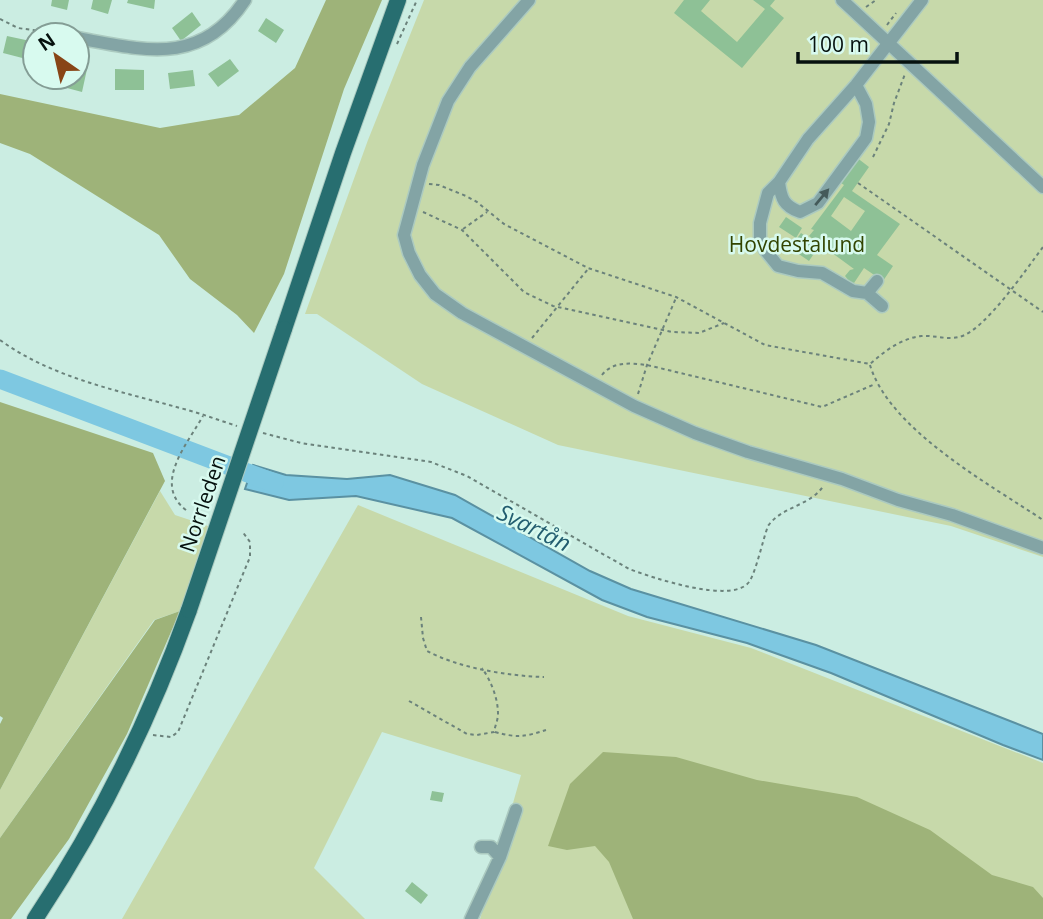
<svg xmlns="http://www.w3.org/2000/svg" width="1043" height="919" font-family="'Open Sans',sans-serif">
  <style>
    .green { fill: #c7d9aa }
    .forest { fill: #9eb379 }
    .water { fill: #7ec8e1; stroke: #5a91a2; stroke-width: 2 }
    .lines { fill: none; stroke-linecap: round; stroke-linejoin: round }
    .river { stroke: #7ec8e1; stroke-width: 19 }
    .building { fill: #8ec196; fill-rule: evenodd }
    .minor-casing { stroke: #abcac0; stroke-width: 15 }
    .major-casing { stroke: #abcac0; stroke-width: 18 }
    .path { stroke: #6b827b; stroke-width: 2; stroke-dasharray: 3.5 3.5; stroke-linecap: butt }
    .minor { stroke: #83a4a5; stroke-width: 12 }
    .major { stroke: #276e70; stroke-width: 16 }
    .major-bridge-casing { stroke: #abcac0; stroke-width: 18; stroke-linecap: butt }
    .major-bridge { stroke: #276e70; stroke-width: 16 }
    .oneway { fill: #445a5a }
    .labels { text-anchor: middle; stroke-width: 5; stroke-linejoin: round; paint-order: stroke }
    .park-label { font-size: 21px; fill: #324400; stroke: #d8faef }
    .street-label { font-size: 21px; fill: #06110e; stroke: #d8faef }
    .water-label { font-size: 23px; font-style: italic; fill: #235e70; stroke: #d8faef }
  </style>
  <rect width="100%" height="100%" fill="#cbede2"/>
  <path class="green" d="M424,0h619v557l-92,-31 -393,-81 -136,-61 -105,-70h-12l63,-174z
    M160,491l15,24 33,11 -28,85 -26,9 -154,218v-48z
    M358,505l270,111 123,32 292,115v156h-563l41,-144 -139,-43 -68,136 51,51h-243z"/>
  <path class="forest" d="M326,0h56l-38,89 -60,185 -30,59 -17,-18 -47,-36 -31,-44 -129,-81 -30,-11v-49l160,34 79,-13 56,-47z
    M0,402l153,51 12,28 -165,309v-66l3,-6 -3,-2z
    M180,611l-53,123 -58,105 -58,80h-11v-81l155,-218z
    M603,752l73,5 81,23 100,17 73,33 62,45 41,12 10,11v21h-410l-24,-57 -14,-16 -28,4 -19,-4 22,-62z"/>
  <path class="water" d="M253,465l33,10 61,4 43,-4 65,20 135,76 41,18 185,56 227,89v26l-40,-15 -172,-72 -84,-30 -100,-26 -45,-17 -150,-82 -96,-22 -67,4 -44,-11z"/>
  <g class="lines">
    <path class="river" d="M0,379l274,104"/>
  </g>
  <path class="building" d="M52,0h17l-2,10 -16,-4z
    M93,0h19l-4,14 -17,-5z
    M128,0h27l-1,9 -27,-6z
    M710,0l-9,11 36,31 28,-33 -12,-9h22l-5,6 14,12 -42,50 -68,-55 10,-13z
    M192,12l9,13 -20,16 -9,-13z
    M266,18l18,12 -8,13 -18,-12z
    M7,36l28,6 -1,19 -31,-8z
    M77,58l12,2 -7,32 -15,-4 2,-11h8z
    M230,59l9,12 -21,16 -10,-13z
    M115,69l29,1v20h-29z
    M193,70l2,16 -25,3 -2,-16z
    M856,157l13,10 -17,24 48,33 -23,31 16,11 -10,15 -19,-13 -10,15 -4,-1 -5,-6 5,-6 4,-1 -45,-33 5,-6 -3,-1 33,-44 -6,-4zM844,197l21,14 -14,20 -20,-15z
    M786,217l16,11 -6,10 -17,-11z
    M801,233l18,13 -10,15 -19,-13z
    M432,791l12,2 -2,9 -12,-2z
    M412,882l16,13 -7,9 -16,-13z"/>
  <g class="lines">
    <defs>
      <path id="minor" d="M529,0l-59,67 -22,34 -25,64 -19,70 5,18 11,22 15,19 27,19 172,93 61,27 53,19 94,27 56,21 54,15 91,33
        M842,0l201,187
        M57,34l5,1
        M77,38c67,12 124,29 168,-38
        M779,182c2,17 5,24 21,30l18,-9 48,-65 3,-16 -3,-18 -10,-19
        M867,293l10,-12
        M882,306l-15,-13 -14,-2 -31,-18 -24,-2 -20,-5 -13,-16 -5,-11v-16l8,-30 11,-11 29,-43 48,-54 66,-85
        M481,847h10l9,10
        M471,919l29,-62 16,-47"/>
      <path id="major" d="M284,329l59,-176 55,-153
        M35,919c64,-96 115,-200 154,-309"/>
    </defs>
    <use href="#minor" class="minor-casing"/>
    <use href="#major" class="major-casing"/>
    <path class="path" d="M866,7l10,-7
      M0,19l18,9 28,4
      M887,25l9,-12
      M397,44l20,-44
      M873,157l16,-33 5,-21 11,-29
      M858,183l185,129
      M429,184l10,1 27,11 11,6 27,22 84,44 88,29 89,48 105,19c15,-13 30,-25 51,-28 12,-1 26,4 38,1 25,-5 68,-69 84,-90
      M423,212l39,18 62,62 29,14 119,26 27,1 25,-10
      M463,229l24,-17
      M532,338l56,-69
      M0,340c52,38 120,51 180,68 20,5 38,12 57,18
      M870,365c19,64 119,119 173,155
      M602,375c11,-14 28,-12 45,-10l175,42 53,-23
      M638,394l9,-29 29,-67
      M263,433l38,10 130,19 36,14 162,93c22,8 103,36 120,13 7,-10 14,-43 19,-56 14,-20 43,-20 56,-41
      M186,510c-34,-26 2,-67 17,-94
      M421,617l2,21 4,13c32,17 81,25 117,26
      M409,701l58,33 10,1 17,-3c1,-6 4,-12 4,-18 0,-16 -7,-33 -16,-46
      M495,732c22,6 29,5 51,-2
      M153,735l18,2 7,-5 72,-175v-15l-8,-11"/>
    <use href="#minor" class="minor"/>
    <use href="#major" class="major"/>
    <defs>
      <path id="major-bridge" d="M189,610l95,-281"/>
    </defs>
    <use href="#major-bridge" class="major-bridge-casing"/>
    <use href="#major-bridge" class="major-bridge"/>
  </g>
  <defs><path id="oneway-solid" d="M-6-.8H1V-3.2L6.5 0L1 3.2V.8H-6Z" transform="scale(1.75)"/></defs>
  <use class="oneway" href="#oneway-solid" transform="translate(822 197) rotate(-50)"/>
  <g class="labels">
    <g class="park-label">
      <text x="797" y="252">Hovdestalund</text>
    </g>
    <g class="street-label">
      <text transform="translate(203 504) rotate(-71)" y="7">Norrleden</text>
    </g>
    <g class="water-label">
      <text transform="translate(534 528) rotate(26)" y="8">Svartån</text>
    </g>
  </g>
  <g transform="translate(56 56) rotate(326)"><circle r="33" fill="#d8faef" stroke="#849d95" stroke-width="2"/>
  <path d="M0-5L12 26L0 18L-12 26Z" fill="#884516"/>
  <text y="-10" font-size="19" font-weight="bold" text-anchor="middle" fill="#06110e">N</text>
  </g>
  <path d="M798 52v10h159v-10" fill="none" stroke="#06110e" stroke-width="3.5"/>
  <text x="808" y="52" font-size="21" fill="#06110e" stroke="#d8faef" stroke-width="5" paint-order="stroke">100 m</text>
</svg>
